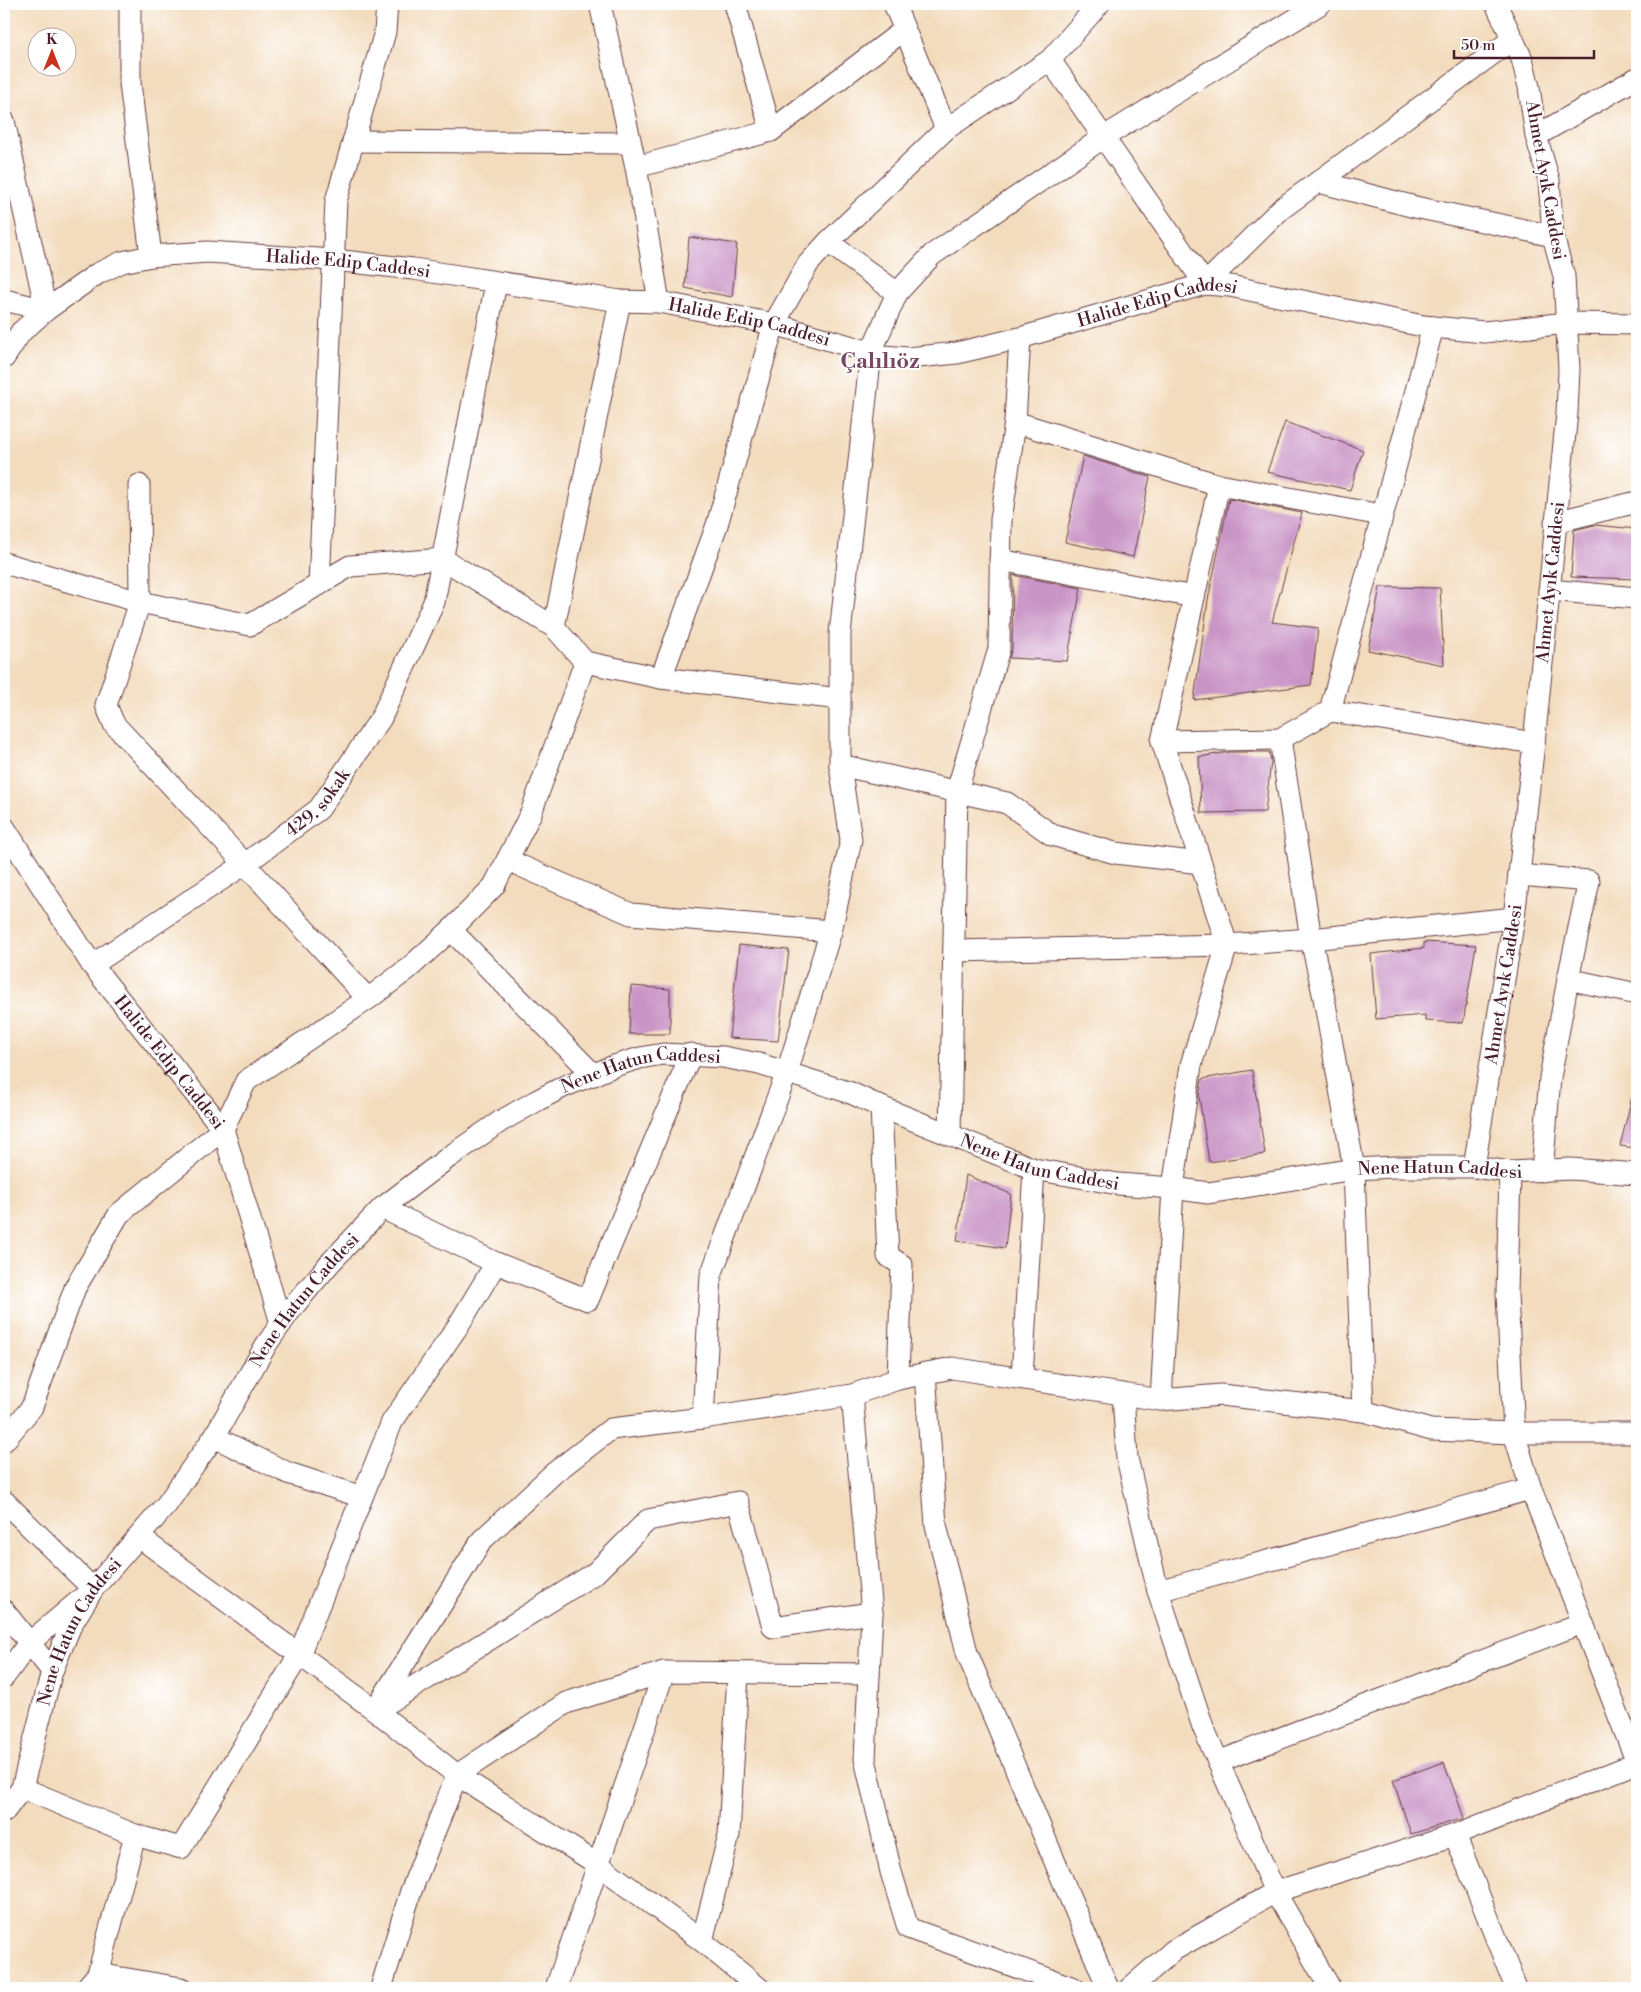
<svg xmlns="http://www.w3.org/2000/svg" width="1641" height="1992" font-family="'Libre Bodoni',serif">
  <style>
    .building { fill: #c994c6 }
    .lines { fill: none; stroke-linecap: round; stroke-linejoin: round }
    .minor-casing { stroke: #633b41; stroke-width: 23 }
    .minor { stroke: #fff; stroke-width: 21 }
    .labels { text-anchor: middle; stroke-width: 4; stroke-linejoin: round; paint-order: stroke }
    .street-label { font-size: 18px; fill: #4a1f2b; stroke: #fff }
    .district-label { font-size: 22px; font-weight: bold; fill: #764861; stroke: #fff }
  </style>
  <rect width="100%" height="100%" fill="#fff"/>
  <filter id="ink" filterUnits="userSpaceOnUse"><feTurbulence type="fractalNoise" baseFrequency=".02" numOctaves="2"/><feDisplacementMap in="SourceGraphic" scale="10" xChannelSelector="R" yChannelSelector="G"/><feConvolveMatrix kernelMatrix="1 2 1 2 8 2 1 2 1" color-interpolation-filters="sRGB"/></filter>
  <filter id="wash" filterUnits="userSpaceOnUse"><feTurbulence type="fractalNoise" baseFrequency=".0096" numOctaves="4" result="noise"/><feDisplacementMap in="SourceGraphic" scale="20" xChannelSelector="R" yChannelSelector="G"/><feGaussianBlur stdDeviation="1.12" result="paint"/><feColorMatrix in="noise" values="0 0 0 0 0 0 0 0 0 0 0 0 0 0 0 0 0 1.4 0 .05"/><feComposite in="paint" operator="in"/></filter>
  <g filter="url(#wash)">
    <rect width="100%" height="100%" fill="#f3dcbd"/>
    <g id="blocks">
      <path class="building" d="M689,237l48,7 -5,53 -47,-9z
        M1285,422l78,28 -13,40 -83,-18z
        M1083,456l67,21 -17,80 -68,-15z
        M1229,499l73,14 -30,109 46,6 -7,57 -117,15 14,-100z
        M1594,525l43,4v50l-66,-2 3,-47z
        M1013,575l68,13 -14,73 -58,-3 3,-9z
        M1380,587l60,1 4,77 -76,-15z
        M1229,752h40l2,10 -6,50 -64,1 -2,-56z
        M1424,942l52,3 -13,78 -38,-2v-6l-49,4 -5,-65 53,-6z
        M739,945l50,5 -11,91 -49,-3z
        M631,986l39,3v45h-41z
        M1252,1070l13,84 -56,8 -10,-65 3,-18z
        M1632,1097l5,1v50l-17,-2z
        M966,1175l45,19 -6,54 -48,-7z
        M1444,1762l20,56 -53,16 -18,-54z"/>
    </g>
  </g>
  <g filter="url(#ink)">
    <use href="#blocks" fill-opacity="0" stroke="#633b41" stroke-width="1"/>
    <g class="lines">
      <defs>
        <g id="minor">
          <path d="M130,4v79l21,173"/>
          <path d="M600,4l36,163 23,135"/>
          <path d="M735,4l36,127"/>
          <path d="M894,4l52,125"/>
          <path d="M1050,60l155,224 76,-75 232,-170"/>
          <path d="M4,121l42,189 -42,-10"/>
          <path d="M1536,136l101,-58"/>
          <path d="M353,141l277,2"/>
          <path d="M636,167l135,-36 133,-101"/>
          <path d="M1319,182l96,25 138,29"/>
          <path d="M897,293l35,-38 172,-118 216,-133"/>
          <path id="s1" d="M4,358l17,-26 25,-22 51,-36 25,-12 29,-6 57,-4 126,8 79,9 207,32 39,1 115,22 110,32 24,2 49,-5 63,-15 185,-54 25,2 193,40 61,6 83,-9 70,1"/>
          <path d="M1015,422l204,63 162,30"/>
          <path d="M139,485l1,117 -34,103 8,19 131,140 123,135"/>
          <path d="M1555,522l82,-20"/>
          <path d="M1000,560l194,37"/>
          <path d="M4,563l136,39 110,23 100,-59 93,-7 111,68 31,35 76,16 179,21"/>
          <path d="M319,585l17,-384 49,-169 2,-28"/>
          <path d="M1549,590l88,8"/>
          <path d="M554,627l66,-326"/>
          <path d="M661,678l56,-153 57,-201 34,-60 20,-22 118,-113 104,-69 49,-56"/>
          <path d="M1330,711l204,32"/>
          <path d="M1280,739l31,200 13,59 30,171 9,242"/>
          <path d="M1162,741l118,-2 50,-28 103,-384"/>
          <path d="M840,765l167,38 45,32 63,18 86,10"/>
          <path id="s2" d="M4,827l88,138 131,164 58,194"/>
          <path d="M507,860l124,54 200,17"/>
          <path d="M1519,875l70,6 -21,98 -18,99 -8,93"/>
          <path d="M451,930l143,145"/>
          <path d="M954,951l273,-6 84,-6 203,-21"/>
          <path id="s3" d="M92,965l153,-101 74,-55 62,-91 53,-116 62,-319"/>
          <path d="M1568,979l69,15"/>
          <path d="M881,1107l7,149 14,9 -4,114"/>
          <path d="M950,1135l7,-344 42,-142 2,-129 14,-98 5,-84"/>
          <path id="s4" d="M1474,1167l40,-249 20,-175 33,-330 2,-44 -5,-93 -11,-40 -4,-56 -13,-44 -7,-49 -7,-28 -26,-55"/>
          <path d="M1510,1172l-3,122 7,139 17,56 106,274"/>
          <path d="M382,1208l114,55 92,37 103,-246"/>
          <path d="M925,1373l11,152 31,128 141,335"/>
          <path d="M1022,1378l12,-209"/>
          <path d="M1123,1394l4,64 31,133 45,136 72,165 55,96"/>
          <path d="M852,1395l20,218 -7,146 26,113 17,56 166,60"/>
          <path d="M1161,1400l12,-212 18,-123 36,-120 -65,-204 57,-256"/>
          <path d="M703,1418l8,-143 76,-203 44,-141 20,-91 -11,-75v-131l31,-282 26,-59 -69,-51"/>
          <path d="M214,1437l74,36 74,24"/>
          <path d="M4,1441l28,-34 43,-119 44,-74 104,-85 23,-48 122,-82 41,-31 42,-38 43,-44 37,-73 54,-151"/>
          <path d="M4,1501l89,88 -64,54 -25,34"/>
          <path d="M139,1537l236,173 82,65 142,90 103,76 57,47"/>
          <path d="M1158,1591l373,-102"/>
          <path d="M4,1611l48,60"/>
          <path d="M380,1708l215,-135 53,-53 90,-18 35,125 99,-14"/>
          <path d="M375,1710l107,-170 72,-67 57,-44 92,-11 149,-23 46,-16 54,-11 209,32 60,-5 142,16 68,19 83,3h123"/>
          <path d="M1218,1762l364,-139"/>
          <path d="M22,1788l113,47 46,13 118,-193 93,-233 66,-96 38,-63"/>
          <path id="s5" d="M4,1812l18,-24 30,-117 19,-46 22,-36 74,-85 27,-39 20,-28 52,-92 26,-37 38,-45 52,-55 67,-51 52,-36 37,-21 27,-14 49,-20 26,-8 23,-4 60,3 36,7 92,29 30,14 153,62 84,15 55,4 35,5 146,-24 41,-2h79l36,5 61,-3 66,5"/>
          <path d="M1455,1835l61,153"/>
          <path d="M702,1941l27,-106 9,-162"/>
          <path d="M98,1974l83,14"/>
          <path d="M86,1988l12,-14 37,-139"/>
          <path d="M381,1988l30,-97 46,-116 109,-72 98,-31 205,2"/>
          <path d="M556,1988l108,-316"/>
          <path d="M1130,1988l44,-38 101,-58 180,-57 182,-72"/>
        </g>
      </defs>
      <use href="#minor" class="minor-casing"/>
      <use href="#minor" class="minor"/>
    </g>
  </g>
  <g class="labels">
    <g class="street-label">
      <text transform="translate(1546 180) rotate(80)" y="6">Ahmet Ayık Caddesi</text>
      <text dy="6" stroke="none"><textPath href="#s1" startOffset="382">Halide Edip Caddesi</textPath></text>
      <text dy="6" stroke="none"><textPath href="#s1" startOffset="1208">Halide Edip Caddesi</textPath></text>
      <text dy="6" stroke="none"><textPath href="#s1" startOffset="788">Halide Edip Caddesi</textPath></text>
      <text dy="6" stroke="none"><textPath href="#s4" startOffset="590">Ahmet Ayık Caddesi</textPath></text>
      <text dy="6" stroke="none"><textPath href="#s3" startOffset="279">429. sokak</textPath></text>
      <text dy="6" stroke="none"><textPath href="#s4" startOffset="185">Ahmet Ayık Caddesi</textPath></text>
      <text dy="6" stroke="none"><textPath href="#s2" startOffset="288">Halide Edip Caddesi</textPath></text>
      <text dy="6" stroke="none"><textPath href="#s5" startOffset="1022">Nene Hatun Caddesi</textPath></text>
      <text dy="6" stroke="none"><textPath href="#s5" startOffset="1442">Nene Hatun Caddesi</textPath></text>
      <text dy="6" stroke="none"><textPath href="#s5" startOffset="1848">Nene Hatun Caddesi</textPath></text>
      <text dy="6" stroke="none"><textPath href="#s5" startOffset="602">Nene Hatun Caddesi</textPath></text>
      <text dy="6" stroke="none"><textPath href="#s5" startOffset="198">Nene Hatun Caddesi</textPath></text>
    </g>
    <g class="district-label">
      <text x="880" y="368">Çalılıöz</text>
    </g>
  </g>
  <rect width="1641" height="1992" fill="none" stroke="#fff" stroke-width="20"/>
  <g transform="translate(52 52)"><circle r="24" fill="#ffffff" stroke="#b7a5aa"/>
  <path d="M0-4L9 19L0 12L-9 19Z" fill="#c8321e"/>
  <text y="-8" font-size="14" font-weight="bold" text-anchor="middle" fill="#4a1f2b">K</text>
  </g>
  <path d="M1454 50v8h140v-8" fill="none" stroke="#4a1f2b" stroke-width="2.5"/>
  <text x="1461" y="50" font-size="15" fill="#4a1f2b" stroke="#ffffff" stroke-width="4" paint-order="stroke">50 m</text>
</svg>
